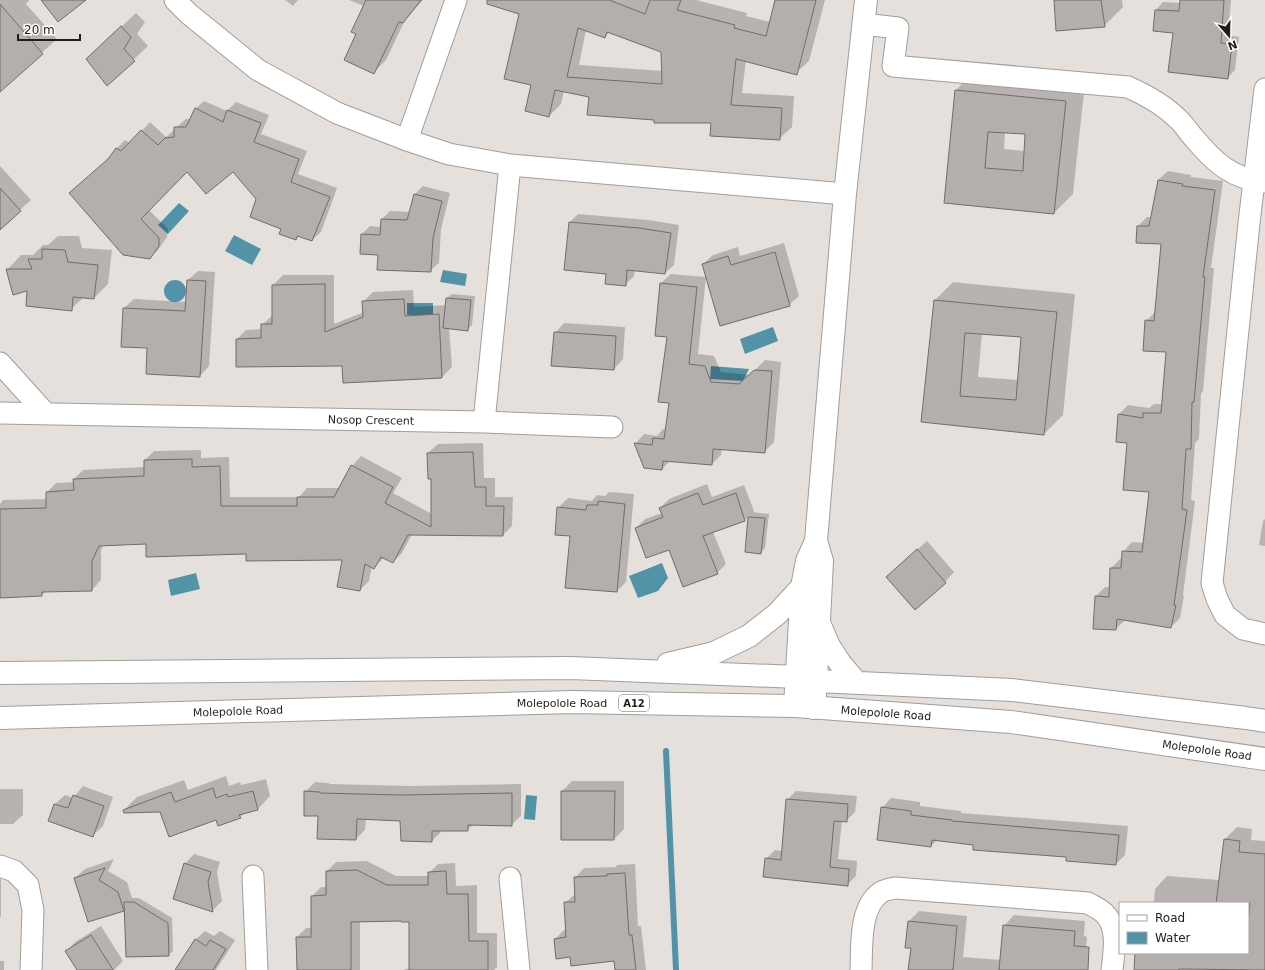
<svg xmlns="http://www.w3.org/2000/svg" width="1265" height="970" font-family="'DejaVu Sans',sans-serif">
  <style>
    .water { fill: #5293a8 }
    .shadow { fill: #0003; fill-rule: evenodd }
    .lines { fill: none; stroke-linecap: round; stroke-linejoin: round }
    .stream { stroke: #5293a8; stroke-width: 6 }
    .building { fill: #b4afac; stroke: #716d6a; fill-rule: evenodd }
    .street-casing { stroke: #a19d99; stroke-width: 23 }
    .secondary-casing { stroke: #a19d99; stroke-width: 24 }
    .primary-casing { stroke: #a19d99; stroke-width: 24 }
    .street { stroke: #fff; stroke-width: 21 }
    .secondary { stroke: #fff; stroke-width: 22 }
    .primary { stroke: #fff; stroke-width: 22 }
    .labels { text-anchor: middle; stroke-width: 4; stroke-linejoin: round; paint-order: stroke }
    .shield { fill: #fff; stroke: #626260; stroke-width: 1 }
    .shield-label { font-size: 10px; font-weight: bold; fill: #1f1e1c }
    .street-label { font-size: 11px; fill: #1f1e1c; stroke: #fff }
  </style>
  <rect width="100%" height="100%" fill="#e6e0dd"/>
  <path class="water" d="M179,203l10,8 -21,23 -10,-9z
    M234,235l27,14 -9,16 -27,-14z
    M443,270l24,4 -2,12 -25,-4z
    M164 291a11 11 0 1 1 22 0a11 11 0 1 1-22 0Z
    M407,303h26v12h-26z
    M773,327l5,14 -33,13 -5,-15z
    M711,366l38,3 -6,12 -33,-2z
    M662,563l6,15 -10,13 -20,7 -9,-22z
    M196,573l4,16 -29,7 -3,-16z
    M526,795l11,1 -2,24 -11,-1z"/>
  <path class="shadow" d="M0,0h28l1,1 -3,3 31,35 -57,51z
    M285,0h13l-5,6z
    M349,0h74l-18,20 -19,40 -12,12 -16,-38 6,-28z
    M490,0h206l51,13 -1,3 24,6 6,-22h49l-16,61 -13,12 -50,-13 -4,33 52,3 -2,31 -13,12 -67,-17 -57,-3 -65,-22 -26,-6 -3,13 -12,12 -17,-32 -12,-71zM586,30l19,7 4,-5 53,19 1,20 -84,-6z
    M1055,0h67l1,7 -19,19z
    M1181,0h50l-3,35 11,2 -4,33 -8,8 -53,-46 -18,-22 7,-8 17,1z
    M136,13l9,9 -8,12 11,12 -41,39 -20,-26z
    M975,71l110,12 -12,111 -19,19 -109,-11 11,-112zM1005,132l21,1 -1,18 -21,-2z
    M204,101l23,10 9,-9 33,13 -8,19 46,17 -9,23 39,14 -16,44 -9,8 -13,-5 -4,4 -62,-69h-46l-38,40 19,19 -1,8 -9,13 -9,8 -38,-101 6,-9 8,-8 5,3 20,-21 16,15 20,-18h5l4,-10z
    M0,166l31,34 -31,28z
    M1168,171l23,4v2l32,4 -12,87h3l-11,123 -2,3 -2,45 -4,4 -4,57 4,1 -12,94 1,1 -4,22 -9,9 -46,-7 -9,9 -20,-33 9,-9h6v-19l9,-9h3v-7l9,-10 12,1 6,-52 -22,-49 -9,-28 9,-9 21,3 5,-4h9l4,-53 -21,-30 9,-9 7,-69 -24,-17 9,-9h5l6,-37z
    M423,186l27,7 -9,36 -2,34 -9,8 -51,-17 -17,-20 8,-8 11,1 1,-8 8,-8 20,1 5,-18z
    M578,214l70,6 31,5 -5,40 -9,8 -30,-3 -1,6 -9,9 -17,-12 -38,-51z
    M58,236h21l3,12 30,2 -4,34 -14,14 -10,-1 -13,12 -43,-19 -21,-20 14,-15h12l10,-10h5z
    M784,243l15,53 -10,9 -86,-41 10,-9 25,-8 2,9z
    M198,271l17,1 -6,94 -9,10 -76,-68 10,-9 53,3 1,-22z
    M671,274l35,3 -8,77 16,2 7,16 29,3 15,-15 16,2 -7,80 -10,10 -42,-4 -1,7 -9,9 -42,-3 -8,8 -27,-25 9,-10 13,2 6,-7h4l3,-27 -2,-66 -7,-53z
    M283,275h51v49l30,-12 -1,-10 10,-10 40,-2 1,17 33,-2v-7l5,-4 23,2 -3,29 -5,5 -18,-2 3,39 -10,10 -99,-12 -106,-26 9,-9 16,-1v-4l11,-10v-30z
    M953,282l122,12 -12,121 -19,19 -122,-12 12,-121zM982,333l40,3 -3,44 -41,-3z
    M564,323l61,4 -2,32 -9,10 -59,-36z
    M483,443l1,35h11v19h18l-1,29 -9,9 -91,-1 -10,19 -9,9 -9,-4 -10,9 -2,-1 -3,15 -9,9 -17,-31 -96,-6 -100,-10 -44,2 -2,6v29l-9,10 -46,1 -4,4 -42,2v-93l3,-4 44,-1v-7l9,-9 18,-1v-3l9,-9 62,-3v-7l9,-9 47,-1v8l28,-1 1,40h69l8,-9h33l12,-22 9,-10 41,22 -9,15 39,21v-36l-4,-25 10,-9z
    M707,484l5,13 32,-12 10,26 -1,1 16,2 -4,34 -4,5 -15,-1 3,-36 -4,4 -32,12 13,32 -9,9 -48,-25 -33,-20 9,-9 17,-6 -2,-5 9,-9z
    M609,492l25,2 -8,88 -9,9 -46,-56 -13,-27 10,-10 24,3 5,-6 8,1z
    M1265,519v27l-6,-1 4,-24z
    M927,541l27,31 -9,10 -58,-5z
    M226,776l3,10 11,-4 1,3 25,-6 4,17 -12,13 -13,4 -5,4 -23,1 -56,-7 -37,-1 13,-13 47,-17 4,10z
    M572,781h52v48l-10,10 -52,-48z
    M315,782l14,1v1l81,2 111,-2v32l-10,9h-38l-6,5h-26v2l-9,9 -31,-21 -35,-1 -1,11 -9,9 -37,-23 -14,-24z
    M83,786l30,11 -10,29 -10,9 -38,-31 10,-9 8,3z
    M0,789h23v26l-10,9h-13z
    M796,791l61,5 -2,16 -9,9h-4l-4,38 19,2 -1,15 -9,9 -81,-26 9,-9 7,1 5,-51z
    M891,798l29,4v4l41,5v2l167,13 -3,29 -9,9 -49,-8 -130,-16 -6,6 -49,-38z
    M1237,827l15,2 -1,11 14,1v129h-130l1,-17h112v-50h-94l1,-14 12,-13 53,4 5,-41z
    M194,854l26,8 -3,10 5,29 -10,10 -27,-47z
    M114,859l-6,12 19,11 5,16h7l33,20 1,33 -5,4 -43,-46 -2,1 -48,-32 10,-9z
    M367,861l29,15h33v-3l9,-9 17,-1 1,23 21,-1v48h20v34l-3,3h-91l7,-2v-47l-8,-1 -42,1v49h-62l-1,-33 9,-9h6v-32l9,-9h6v-16l9,-9z
    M635,864l3,62h3l5,44h-30l-1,-10 -44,-4 -16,-17 9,-9 2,-1 -1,-26 11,-10 -1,-15 9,-10 32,-1 1,-2z
    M0,879h1v37l-1,2z
    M919,911l48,5 -4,41 38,3 3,-34 10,-11 71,6 -1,15 3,1 -3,33h-174l2,-22 -3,-27z
    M101,926l22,35 -9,9h-36l-12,-18 9,-10z
    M205,931l9,5 6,-5 15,9 -19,30h-40l19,-30z
    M0,961h4v9h-4z"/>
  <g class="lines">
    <path class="stream" d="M666,751l10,219"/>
  </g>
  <path class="building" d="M41,0h45l-28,22z
    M366,0h55l-18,23 -4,-1 -25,52 -30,-14 12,-26 -5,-2z
    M487,0h122l36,14 5,-14h31l-4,10 58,15 -1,3 32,8 9,-36h41l-19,75 -61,-16 -5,46 51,3 -2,32 -70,-4 1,-13h-57v-3l-67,-5 2,-18 -34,-7 -6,27 -24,-6 6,-26 -27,-6 15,-65 -32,-10zM578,28l27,10 2,-6 54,20 1,32 -95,-7z
    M1054,0h47l4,27 -49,4z
    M1180,0h44l-3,43 11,1 -4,35 -60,-7 5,-39 -20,-2 2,-21 24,1z
    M0,4l43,50 -43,38z
    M121,26l10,11 -7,12 11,12 -28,25 -21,-27z
    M955,90l111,11 -12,113 -110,-11zM988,132l37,2 -2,37 -38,-3z
    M195,108l28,14 4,-12 34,13 -7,19 45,17 -8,23 39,15 -18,44 -15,-5 -1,4 -17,-6 2,-5 -31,-12 6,-18 -23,-27 -27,22 -19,-22 -46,47 18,19v8l-9,13 -27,-4 -54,-62 39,-34 8,-11 5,3 20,-21 17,15 7,-7 9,-1v-10h12z
    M1158,180l25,4 -1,2 33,4 -12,87h2l-11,125h-2l-1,47h-5l-4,60 5,1 -13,95h2l-5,23 -54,-9 -1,11 -23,-1 2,-33 14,1 1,-29h11l1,-17 20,1 7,-60 -26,-2 4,-47 -11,-1 2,-28 25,4v-5h18l5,-61 -23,-1 2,-31 9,1 7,-77 -25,-1 1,-17h12z
    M0,188l21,23 -21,19z
    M414,194l28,7 -9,37 -2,34 -54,-2 1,-15 -18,-1 1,-20 19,1 1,-16 26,1z
    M569,222l70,6 32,5 -6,41 -38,-4 -1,16 -21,-2 1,-10 -42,-4z
    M42,249l23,1 3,12 30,3 -4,34 -21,-2 -1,14 -46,-5 1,-15 -14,4 -7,-26h26l-4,-10h14z
    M775,252l15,54 -70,20 -18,-62 26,-8 3,9z
    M187,280l19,1 -6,96 -54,-3 1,-26 -26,-1 2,-39 62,3z
    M660,283l37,4 -8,77 16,2 6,16 28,2 15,-14 18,1 -7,82 -52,-4 -1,16 -49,-4 -1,9 -18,-2 -10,-25 18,2 1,-7 11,1 5,-36 -11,-1 9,-65 -12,-1z
    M325,284v48l38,-15 -1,-16 42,-2 1,17 34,-2 3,64 -99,5 -1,-17 -106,1v-28l25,-1v-14h11v-39z
    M446,298l25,2 -3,31 -25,-3z
    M934,300l123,12 -13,123 -123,-13zM965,333l56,4 -5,63 -56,-4z
    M554,332l62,4 -2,34 -63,-4z
    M473,452l2,35h11v19h18l-1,30 -95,-1 -15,28 -12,-6 -7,12 -9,-5 -5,27 -23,-4 5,-27 -96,1v-7l-100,3v-13l-47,2 -7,15v30l-50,1v4l-42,2v-89l46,-1v-16l28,-2 -1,-11 71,-3v-16l48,-1v8l28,-1 1,40h76v-9h37l17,-32 42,22 -8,16 46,24v-48h-3l-1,-26z
    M698,493l5,12 33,-12 9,28 -42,15 15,38 -35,13 -14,-37 -23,8 -11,-30 28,-11 -4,-9z
    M598,501l27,3 -8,88 -52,-4 5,-52 -15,-1 2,-28 29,3 1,-5h11z
    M748,517l17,1 -4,36 -16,-2z
    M917,549l29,34 -31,27 -29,-33z
    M213,788l3,10 11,-4 1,3 25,-6 5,19 -19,5 2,3 -23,8 -2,-6 -47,17 -9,-25 -36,1 -1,-3 48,-18 4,10z
    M304,791l16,1v1l80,2 112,-2v33l-44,-1v6h-36v11l-31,-1 -1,-20 -43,-2 -1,21 -39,-1 1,-23h-14z
    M561,791h54l-1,49h-53z
    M73,795l31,11 -11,31 -45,-16 6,-17 14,4z
    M786,799l62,5 -1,18 -13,-1 -4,46 19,2 -1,17 -85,-9 2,-19 16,2z
    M881,807l30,4v4l41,5v1l167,14 -3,30 -50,-4v-4l-93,-7v-5l-41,-5 -1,7 -54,-7z
    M1224,839l16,2 -1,11 26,2v116l-86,-1v1h-45l1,-17h113v-29l2,-21h-34z
    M184,863l27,9 -3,10 5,30 -40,-13z
    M105,868l-6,12 19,12 6,19 -36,11 -14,-44z
    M357,870l30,15h41v-13l18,-1 1,23h21l1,47h19v29h-79v-48h-8v-1l-50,1v48h-54l-1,-33h15v-41l15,-1v-24z
    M625,873l4,62h3l4,35h-21l-1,-9 -43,5 -1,-9 -14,2 -2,-20 12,-2 -2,-35h11l-1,-25 33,-1v-2z
    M124,902h10l34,21 1,33 -43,1z
    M908,921l49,5 -4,44h-45l3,-22h-6z
    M1003,925l72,6 -1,15 15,1 -1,23h-89z
    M91,935l7,11 15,24h-36l-12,-19z
    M195,939l11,7 4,-6 16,9 -13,21h-38z"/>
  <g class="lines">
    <defs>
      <path id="street" d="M175,0l14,14 69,56 79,43 70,27 42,14 61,11 335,29
        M863,24l35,4 -5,38 235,21c18,8 36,18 50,32 6,5 10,13 16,19 20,24 38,41 71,44
        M1265,89l-16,134 -37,360 5,16 8,16 18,14 22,5
        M407,140l49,-140
        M0,363l46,51
        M0,413l484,9 128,5
        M484,422l26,-257
        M0,866l14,5 14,14 5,25 -2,60
        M253,876l4,94
        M510,878l9,92
        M861,970c1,-23 -2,-62 19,-77 3,-3 10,-4 15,-5l193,15c5,3 12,6 16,10 15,14 10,39 8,57"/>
      <path id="secondary" d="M795,706l7,-119 5,-26 9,-20 29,-347 21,-194
        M814,708l2,-27 6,-120 -6,-20"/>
      <path id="primary" d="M819,623l10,23 11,17 17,20
        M668,664l46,-11 35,-17 28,-22 25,-27
        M0,673l570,-5 228,9 18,4 196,9 234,28 19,3
        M0,718l572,-16 223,4 216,16 254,37"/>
    </defs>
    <use href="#street" class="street-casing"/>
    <use href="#secondary" class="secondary-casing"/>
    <use href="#primary" class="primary-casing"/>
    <use href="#street" class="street"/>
    <use href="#secondary" class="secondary"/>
    <use href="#primary" class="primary"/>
  </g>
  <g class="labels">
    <rect class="shield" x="619" y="695" width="30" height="16" rx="3"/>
    <g class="shield-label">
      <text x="634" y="707">A12</text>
    </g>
    <g class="street-label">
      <text transform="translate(371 420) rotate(1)" y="4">Nosop Crescent</text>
      <text x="562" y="707">Molepolole Road</text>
      <text transform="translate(238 711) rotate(-2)" y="4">Molepolole Road</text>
      <text transform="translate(886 713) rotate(4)" y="4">Molepolole Road</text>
      <text transform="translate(1207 750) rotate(8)" y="4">Molepolole Road</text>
    </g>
  </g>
  <rect x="1119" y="902" width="130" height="52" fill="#ffffff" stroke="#a5a5a4"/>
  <rect x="1127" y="915" width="20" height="6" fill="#ffffff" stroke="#a5a5a4"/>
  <text x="1155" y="922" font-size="12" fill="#1f1e1c">Road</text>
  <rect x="1127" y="932" width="20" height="12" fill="#5293a8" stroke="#a5a5a4"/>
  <text x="1155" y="942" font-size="12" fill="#1f1e1c">Water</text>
  <g transform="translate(1229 36) rotate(160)" stroke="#ffffff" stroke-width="3" paint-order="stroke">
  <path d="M0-3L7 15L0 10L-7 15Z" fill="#1f1e1c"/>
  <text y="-6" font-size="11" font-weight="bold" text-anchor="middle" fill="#1f1e1c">N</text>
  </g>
  <path d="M18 34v6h62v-6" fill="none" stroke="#1f1e1c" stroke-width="2"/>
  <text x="24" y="34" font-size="12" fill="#1f1e1c" stroke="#ffffff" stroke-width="3" paint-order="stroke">20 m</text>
</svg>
